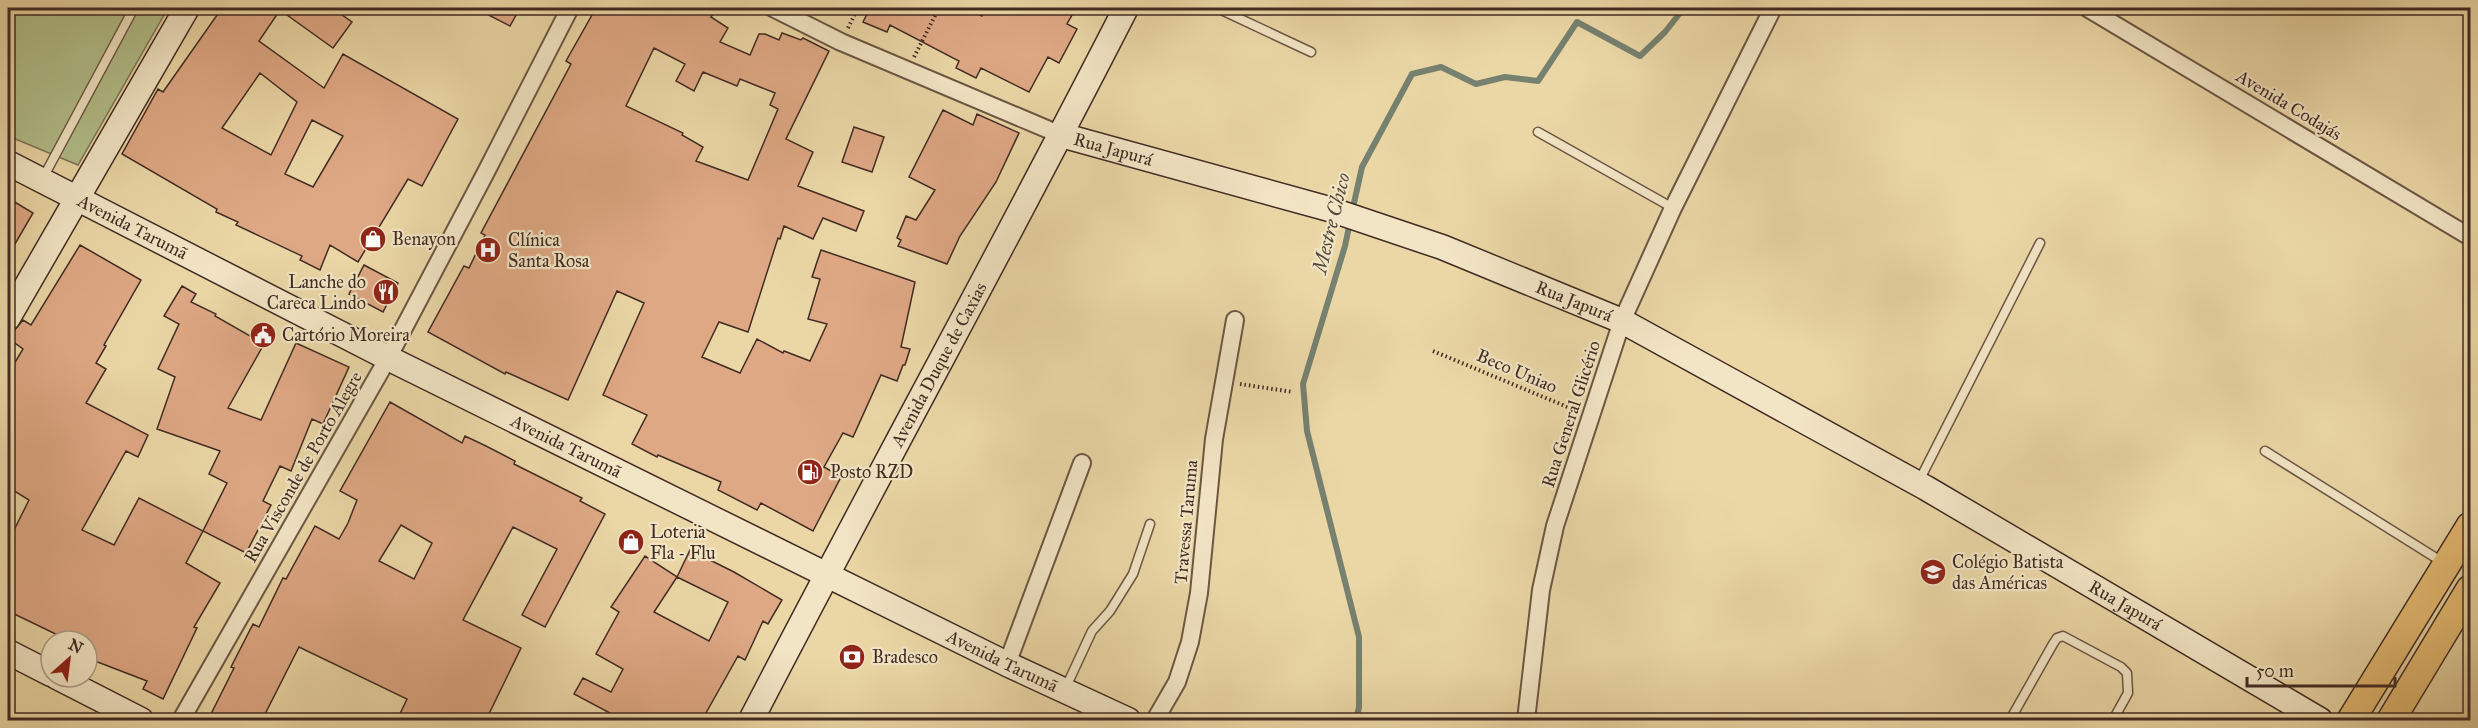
<svg xmlns="http://www.w3.org/2000/svg" width="2478" height="728" font-family="'IM FELL Great Primer',serif">
  <style>
    .green { fill: #b2bf8a; stroke: #7a7556; stroke-width: 1.5 }
    .lines { fill: none; stroke-linecap: round; stroke-linejoin: round }
    .stream { stroke: #76816f; stroke-width: 6 }
    .building { fill: #dea884; stroke: #412b23; stroke-width: 1.5; fill-rule: evenodd }
    .lane-casing { stroke: #6c5644; stroke-width: 11 }
    .street-casing { stroke: #6c5644; stroke-width: 20 }
    .secondary-casing { stroke: #412b23; stroke-width: 27 }
    .primary-casing { stroke: #412b23; stroke-width: 30 }
    .path { stroke: #412b23; stroke-width: 4; stroke-dasharray: 1.5 3; stroke-linecap: butt }
    .lane { stroke: #f2e5c5; stroke-width: 8 }
    .street { stroke: #f2e5c5; stroke-width: 16 }
    .secondary { stroke: #f2e5c5; stroke-width: 24 }
    .primary { stroke: #e6bc73; stroke-width: 27 }
    .labels { text-anchor: middle; stroke-width: 4.5; stroke-linejoin: round; paint-order: stroke }
    .street-label { font-size: 18px; fill: #412b23; stroke: #f2e5c5 }
    .poi-label { font-size: 18px; fill: #412b23; stroke: #f2e5c5; text-anchor: start }
    .water-label { font-size: 20px; font-style: italic; fill: #53483c; stroke: #f2e5c5 }
  </style>
  <rect width="100%" height="100%" fill="#ebd7a6"/>
  <filter id="stains"><feTurbulence type="fractalNoise" baseFrequency=".00333" numOctaves="4"/><feColorMatrix values="0 0 0 0 .2 0 0 0 0 .09 0 0 0 0 .02 0 0 0 .5 -.17"/></filter>
  <radialGradient id="worn" r=".72"><stop offset=".6" stop-color="#630" stop-opacity="0"/><stop offset="1" stop-color="#630" stop-opacity=".3"/></radialGradient>
  <path class="green" d="M8,8h160l-90,157 -70,-29z"/>
  <g class="lines">
    <path class="stream" d="M1352,212l10,-45 50,-93 29,-7 35,17 29,-7 33,4 39,-59 63,34 25,-24 19,-24
      M1350,222l-5,24 -42,138 4,47 52,206v70l-3,13"/>
  </g>
  <path class="building" d="M222,8h110l20,14 -19,26 -53,-38 -21,31 65,47 19,-34 115,65 -36,67 -14,-7 -50,83 -28,-17 -10,25 -20,-10 2,-4 -66,-31 2,-3 -22,-10 1,-3 -95,-55 36,-65 5,3zM260,73l37,29 -26,53 -49,-27zM312,120l31,16 -30,51 -28,-13z
    M475,8h45l-10,18z
    M596,8h121l-6,9 17,11 -8,14 30,13 9,-21h6l14,6 3,-7 19,7 2,-2 26,13 -43,88 27,13 -15,34 66,25 -8,20 -33,-13 -10,21 -29,-13 -4,13 -2,-1 -30,94 -29,-10 -17,35 38,16 17,-34 26,14 1,-2 26,10 17,-37 -19,-5 12,-40 -8,-2 9,-27 94,32 -14,65 9,2 -5,16h-2l-6,16 -16,-6 -28,62 -10,-4 -19,34 17,10 -28,54 -52,-28 -4,7 -39,-20 3,-8 -63,-27 -1,2 -25,-13 15,-29 -44,-20 41,-92 -27,-12 -49,109 -62,-28 -1,2 -77,-42 36,-66 5,2 16,-33 -4,-2 90,-169 -5,-3zM654,48l31,16 -9,17 18,10 9,-19 34,14 3,-7 35,14 -5,12 8,4 -30,71 -52,-19 7,-14 -21,-12 1,-2 -57,-27z
    M870,8h94l18,8 4,-8h90l-9,16 10,5 -18,34 -11,-6 -19,35 -48,-24 -5,10 -20,-10 3,-7 -69,-36 -3,7 -24,-10z
    M943,110l30,15 4,-11 42,19 -23,49 -36,54 -13,28 -49,-18 3,-6 -4,-2 9,-22 10,4 19,-30 -26,-13z
    M854,127l30,10 -12,35 -30,-10z
    M8,198l25,15 -25,43z
    M80,245l61,35 -37,65 2,1 -10,17 10,6 -20,34 62,32 -10,22 -12,-6 -44,79 32,15 25,-47 64,33 -17,32 34,20 -26,44 3,1 -34,71 -20,-10 4,-8 -60,-23v-17h-17l-62,-30v-69l21,-42 -21,-13v-113l15,-25 -15,-11 15,-18 8,5z
    M364,265l34,18 -15,29 -34,-18z
    M182,286l14,8 -5,8 25,12 -1,2 49,28 -36,64 33,12 35,-77 53,24 -26,57 -11,-5 -21,52 -11,-5 -17,35 8,4 -25,48 -43,-22 24,-48 -18,-9 11,-23 -63,-22 18,-52 -17,-8 21,-45 -15,-8z
    M390,402l72,41 3,-7 21,10 29,15 -1,3 68,34 -2,3 25,13 -60,113 -23,-12 35,-66 -44,-22 -50,93 58,28 -35,72h-89l10,-21 -108,-52 -37,73h-54l26,-52 -3,-1 22,-43 6,3 24,-49 3,1 29,-53 24,13 9,-16 9,-23 -17,-9zM401,525l31,18 -18,36 -35,-18z
    M690,550l44,22 48,28 -14,24 -5,-3 -18,39 -7,-4 -36,64h-79l-49,-26 9,-16 28,14 12,-23 -27,-15 23,-42 -8,-5 34,-51 32,21zM677,577l51,25 -19,39 -55,-29z"/>
  <g class="lines">
    <defs>
      <path id="lane" d="M1217,8l94,44
        M1538,132l135,76
        M43,178l91,-170
        M2265,451l179,112
        M1918,483l122,-240
        M1066,687l26,-56 18,-20 23,-37 17,-50
        M2010,720l43,-76 4,-6 6,-2 58,31 6,6 1,20 -15,27"/>
      <path id="street" d="M773,8l68,34 220,93
        M2087,8l383,229
        M1007,664l75,-201
        M181,720l207,-362 97,-184 85,-166
        M1155,720l22,-38 13,-40 9,-49 15,-154 21,-119
        M1526,720l15,-130 14,-64 67,-205 51,-113 100,-200"/>
      <g id="secondary">
        <path id="s1" d="M1061,135l268,74 113,38 180,74 304,167 394,232"/>
        <path id="s2" d="M8,163l380,195 619,306 121,56"/>
        <path d="M8,318l179,-310"/>
        <path d="M8,652l43,22"/>
        <path d="M57,677l84,43"/>
        <path id="s3" d="M751,720c123,-238 253,-473 375,-712"/>
      </g>
      <path id="primary" d="M2351,720l119,-194
        M2391,720l79,-131"/>
    </defs>
    <use href="#lane" class="lane-casing"/>
    <use href="#street" class="street-casing"/>
    <use href="#secondary" class="secondary-casing"/>
    <use href="#primary" class="primary-casing"/>
    <path class="path" d="M848,28l10,-20
      M914,57l25,-49
      M1433,351l144,60
      M1240,384l53,8"/>
    <use href="#lane" class="lane"/>
    <use href="#street" class="street"/>
    <use href="#secondary" class="secondary"/>
    <use href="#primary" class="primary"/>
  </g>
  <defs>
    <symbol id="shop-disc" viewBox="-11 -11 22 22"><circle r="9.5" fill="#8f2418" stroke="#f2e5c5"/><path d="M-5-2.5h2.3a2.7 3.5 0 0 1 5.4 0H5L5.5 6h-11ZM-1.5-2.5h3a1.5 2.3 0 0 0-3 0Z" fill="#fff"/></symbol>
    <symbol id="hospital-disc" viewBox="-11 -11 22 22"><circle r="9.5" fill="#8f2418" stroke="#f2e5c5"/><path d="M-5-5h3v3.5h4V-5h3V5h-3V1.5h-4V5h-3Z" fill="#fff"/></symbol>
    <symbol id="restaurant-disc" viewBox="-11 -11 22 22"><circle r="9.5" fill="#8f2418" stroke="#f2e5c5"/><path d="M-5-6h1v4h1v-4h1v4h1v-4h1v5L-1.5 .5V6h-2V.5L-5-1ZM5-6V6H3V1.5H1.5Q1.5-4 5-6Z" fill="#fff"/></symbol>
    <symbol id="civic-disc" viewBox="-11 -11 22 22"><circle r="9.5" fill="#8f2418" stroke="#f2e5c5"/><path d="M-.6-6.5H3V-4.5H.6V-3L4-1V1h2V6H-6V1h2V-1L-.6-3ZM-1.2 2.5V6h2.4V2.5Z" fill="#fff"/></symbol>
    <symbol id="fuel-disc" viewBox="-11 -11 22 22"><circle r="9.5" fill="#8f2418" stroke="#f2e5c5"/><path d="M-5.5-6h7V0h2V4h1.3V-2.5L3-4.5l.8-.8L6-3V5H2.5V1h-1V6h-7ZM-4.2-4.7v3.2H.2V-4.7Z" fill="#fff"/></symbol>
    <symbol id="school-disc" viewBox="-11 -11 22 22"><circle r="9.5" fill="#8f2418" stroke="#f2e5c5"/><path d="M0-5L7-2L0 1L-7-2ZM-4 1L0 2.5L4 1V4Q0 6-4 4Z" fill="#fff"/></symbol>
    <symbol id="bank-disc" viewBox="-11 -11 22 22"><circle r="9.5" fill="#8f2418" stroke="#f2e5c5"/><path d="M-6-4H6V4H-6ZM0-2.3a2.3 2.3 0 1 0 0 4.6a2.3 2.3 0 1 0 0-4.6Z" fill="#fff"/></symbol>
  </defs>
  <g fill-rule="evenodd">
    <use href="#shop-disc" x="358" y="224" width="30" height="30"/>
    <use href="#hospital-disc" x="473" y="235" width="30" height="30"/>
    <use href="#restaurant-disc" x="371" y="277" width="30" height="30"/>
    <use href="#civic-disc" x="248" y="320" width="30" height="30"/>
    <use href="#fuel-disc" x="795" y="457" width="30" height="30"/>
    <use href="#shop-disc" x="616" y="527" width="30" height="30"/>
    <use href="#school-disc" x="1918" y="557" width="30" height="30"/>
    <use href="#bank-disc" x="837" y="642" width="30" height="30"/>
  </g>
  <g class="labels">
    <g class="street-label">
      <text transform="translate(2289 105) rotate(31)" y="6">Avenida Codajás</text>
      <text dy="6" stroke="none"><textPath href="#s1" startOffset="54">Rua Japurá</textPath></text>
      <text dy="6" stroke="none"><textPath href="#s2" startOffset="140">Avenida Tarumã</textPath></text>
      <text dy="6" stroke="none"><textPath href="#s1" startOffset="540">Rua Japurá</textPath></text>
      <text dy="6" stroke="none"><textPath href="#s3" startOffset="402">Avenida Duque de Caxias</textPath></text>
      <text transform="translate(1517 371) rotate(23)" y="6">Beco Uniao</text>
      <text transform="translate(1571 414) rotate(-72)" y="6">Rua General Glicério</text>
      <text dy="6" stroke="none"><textPath href="#s2" startOffset="626">Avenida Tarumã</textPath></text>
      <text transform="translate(303 467) rotate(-60)" y="6">Rua Visconde de Porto Alegre</text>
      <text transform="translate(1186 522) rotate(-85)" y="6">Travessa Taruma</text>
      <text dy="6" stroke="none"><textPath href="#s1" startOffset="1170">Rua Japurá</textPath></text>
      <text dy="6" stroke="none"><textPath href="#s2" startOffset="1112">Avenida Tarumã</textPath></text>
    </g>
    <g class="poi-label">
      <text x="392" y="245">Benayon</text>
      <text x="508" y="246">Clínica<tspan x="508" dy="21">Santa Rosa</tspan></text>
      <text x="366" y="288" text-anchor="end">Lanche do<tspan x="366" dy="21">Careca Lindo</tspan></text>
      <text x="282" y="341">Cartório Moreira</text>
      <text x="830" y="478">Posto RZD</text>
      <text x="650" y="538">Loteria<tspan x="650" dy="21">Fla - Flu</tspan></text>
      <text x="1952" y="568">Colégio Batista<tspan x="1952" dy="21">das Américas</tspan></text>
      <text x="872" y="663">Bradesco</text>
    </g>
    <g class="water-label">
      <text transform="translate(1331 223) rotate(-76)" y="7">Mestre Chico</text>
    </g>
  </g>
  <rect width="2478" height="728" fill="none" stroke="#ebd7a6" stroke-width="30"/>
  <rect x="9" y="9" width="2460" height="710" fill="none" stroke="#412b23" stroke-width="3"/>
  <rect x="15" y="15" width="2448" height="698" fill="none" stroke="#412b23" stroke-width="1.5"/>
  <g transform="translate(69 659) rotate(28)"><circle r="28" fill="#f2e5c5" stroke="#ab9b84" stroke-width="1.5"/>
  <path d="M0-4.5L10 22L0 15L-10 22Z" fill="#8f2418"/>
  <text y="-9" font-size="16" font-weight="bold" text-anchor="middle" fill="#412b23">N</text>
  </g>
  <path d="M2247 677v9h148v-9" fill="none" stroke="#412b23" stroke-width="3"/>
  <text x="2256" y="677" font-size="18" fill="#412b23" stroke="#f2e5c5" stroke-width="4.5" paint-order="stroke">50 m</text>
  <rect width="100%" height="100%" filter="url(#stains)"/>
  <rect width="100%" height="100%" fill="url(#worn)"/>
</svg>
